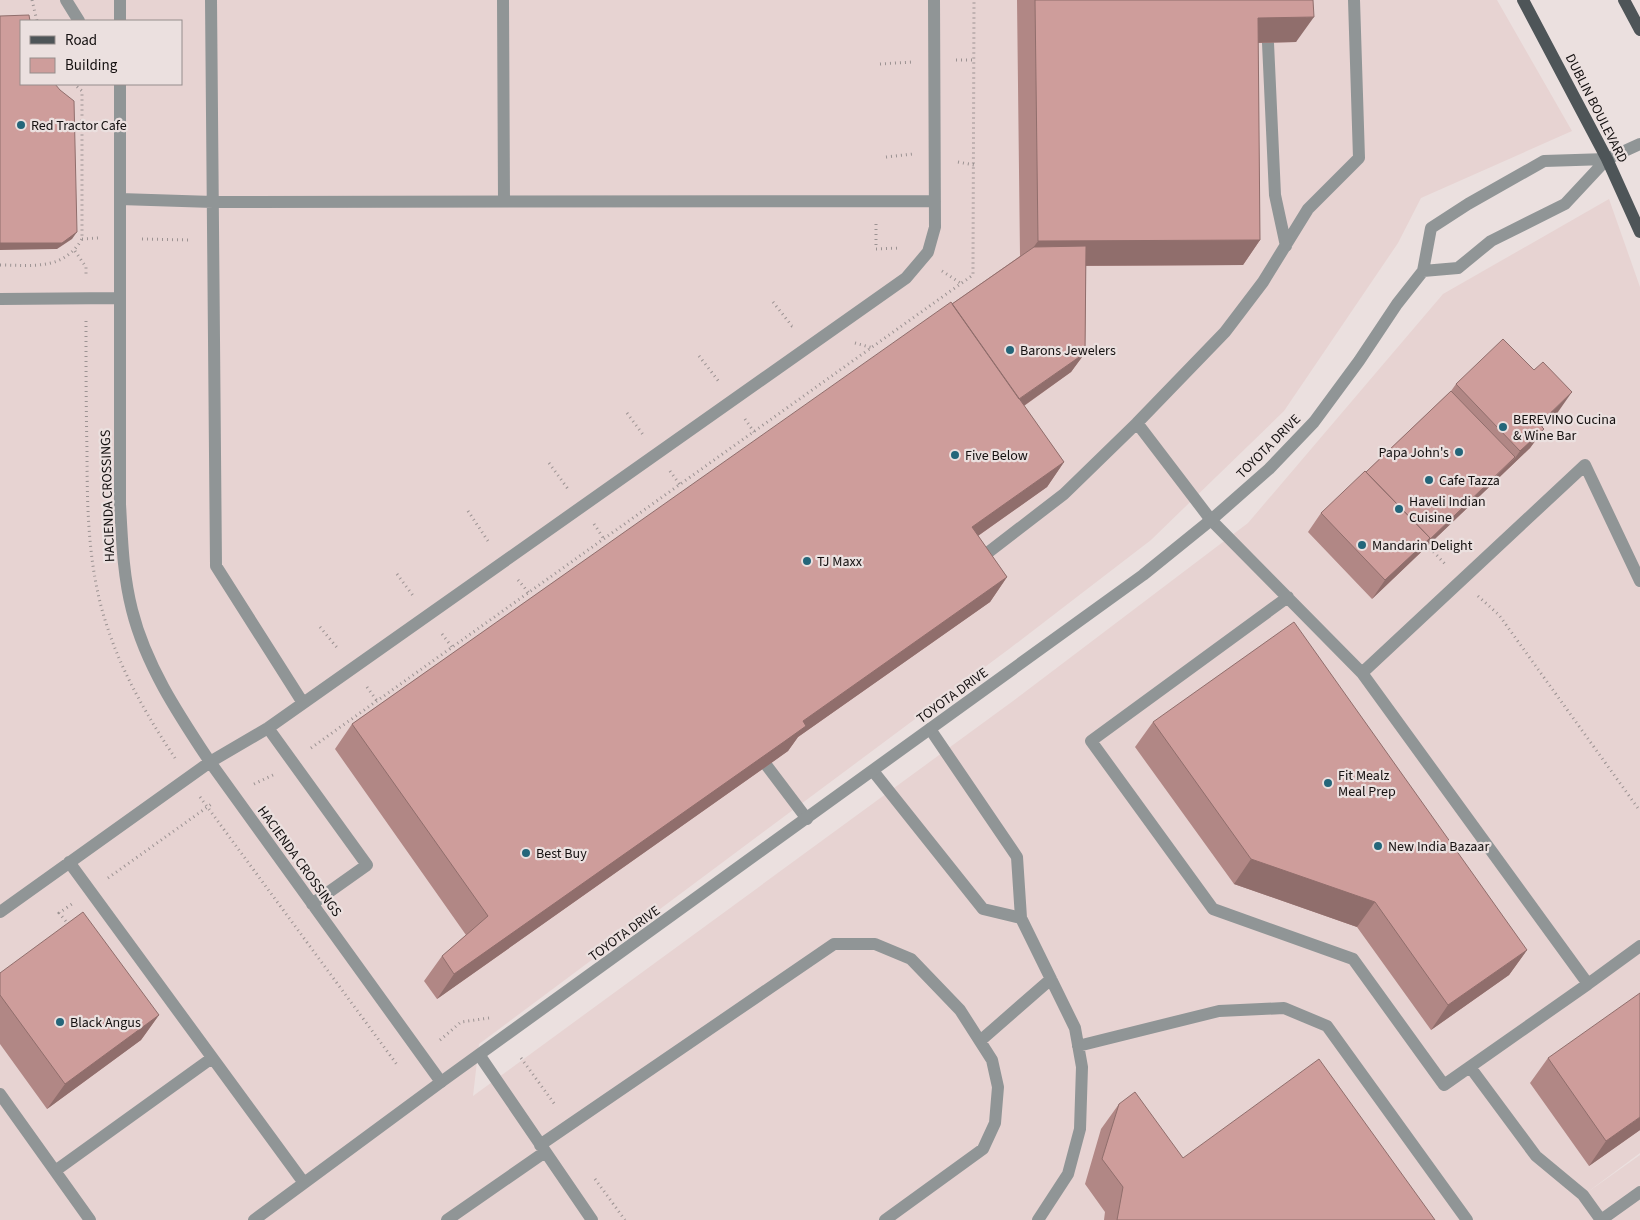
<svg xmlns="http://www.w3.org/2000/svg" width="1640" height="1220" font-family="'Source Sans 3',sans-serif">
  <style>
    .built { fill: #e7d3d2; fill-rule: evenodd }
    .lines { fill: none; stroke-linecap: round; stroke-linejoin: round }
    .path { stroke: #9b9292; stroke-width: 3; stroke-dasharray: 1 4; stroke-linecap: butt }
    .service { stroke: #909596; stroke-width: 12 }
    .minor { stroke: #909596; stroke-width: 12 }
    .primary { stroke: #4e5558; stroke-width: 12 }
    .wall { fill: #b18785 }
    .shaded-wall { fill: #906e6c }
    .building { fill: #ce9d9b; stroke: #906e6c }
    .poi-dot { fill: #24667a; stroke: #ebe0df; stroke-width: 2 }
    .labels { text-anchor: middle; stroke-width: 4.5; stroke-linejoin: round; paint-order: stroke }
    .street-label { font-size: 14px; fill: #141010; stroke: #ebe0df }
    .poi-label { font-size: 14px; fill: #141010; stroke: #ebe0df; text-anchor: start }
  </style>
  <rect width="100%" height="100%" fill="#ebe0df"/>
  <path class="built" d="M0,0h1497l75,131 -151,67 -23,45 -114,168 -133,129 -142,109 -530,395 -6,52 540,-395 235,-178 195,-229 166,-95 31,88v866l-55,41 55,-39v65h-1640zM21,21h160v63h-160z"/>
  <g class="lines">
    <path class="path" d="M32,0l5,21
      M956,60h18
      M880,64l32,-2
      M886,157l27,-3
      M958,162l16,3
      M876,224v25l24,-1
      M82,239l16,-1
      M142,239l48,1
      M75,251l11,16v10
      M0,265c33,0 63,6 82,-26v-148l-8,-7
      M942,271l20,13
      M773,302l19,24 4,1
      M86,321c0,43 0,86 1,129 0,57 1,118 19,173 15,48 41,93 69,135
      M855,343l18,5
      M699,356l21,27
      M627,413l17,23
      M745,419l9,13
      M549,463l19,26
      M670,471l10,14
      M468,511l22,33
      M594,524l10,15
      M1430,548l15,16
      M397,574l17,23
      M518,580l11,13
      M1478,596l21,19 141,196
      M320,627l19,23
      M442,634l10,13
      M367,687l10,14
      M311,748l662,-473 1,-275
      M254,784l19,-9
      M200,797l198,269
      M108,878l105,-75
      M69,925l-10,-12 13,-9
      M440,1040l21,-18 28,-4
      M521,1058l35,48
      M595,1179l30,41"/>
    <path class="service" d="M66,0l13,21
      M120,0v21
      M211,0l5,566 87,137
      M503,0l1,201
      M1268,43l7,152 11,51
      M120,84v420c2,36 3,71 12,106 14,56 47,105 78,152l231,320 -187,138
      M120,199l93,3 722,-1
      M0,299l120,-1
      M1137,423l88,-91 38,-50 45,-73 51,-51 -5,-158
      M977,561l87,-67 73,-71 74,97 151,153 226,311 52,-38
      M1288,597l-197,144 122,168 140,50 91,126 144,-101
      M1362,673l223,-208 55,116
      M268,728l99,137 -55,39
      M767,766l40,53
      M873,771l110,138 38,9 -4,-61 -87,-128
      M69,862l235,321
      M0,912l210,-150 58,-34 638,-450 22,-26 7,-25 -1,-227
      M1021,918l54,110 7,39 -2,62 -12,45 -30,46
      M980,1041l71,-62
      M1078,1046l141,-35 65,-3 43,18 140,194
      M480,1056l112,164
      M1470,1067l66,89 47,39 18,25
      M0,1094l90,126
      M540,1145l294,-201h41l36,15 49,51 32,50 6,27 -3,36 -12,26 -98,71
      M55,1171l157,-113
      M447,1220l98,-68
      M1601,1220l39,-28"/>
    <path class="minor" d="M1423,271l35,-3 33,-27 74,-37 42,-45 33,-15
      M441,1082l702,-507 68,-55 58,-51 45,-47 45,-61 38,-57 26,-33 8,-43 37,-24 76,-43 63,-2"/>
    <path class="primary" d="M1523,0l84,159 33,73
      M1624,0l16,30"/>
  </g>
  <path class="wall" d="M1017,0h296l-17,42 -38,1 2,197 -17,25 -157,1 -1,87 -14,19 -47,34 40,56 -17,25 -69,49 29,41 -17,25 -192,135 -10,14 -21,15 -330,233 -13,-18 18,-25 24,-21 -131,-186 17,-25 668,-468z
    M1456,384l102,28 -16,15 2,2 -14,19 -158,151 -64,-67 13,-19 45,-41 85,-81z
    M1153,722l374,228 -18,25 -78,55 -74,-103 -123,-43 -99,-137z
    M0,973l159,42 -18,25 -94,69 -47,-65z
    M1548,1058l92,72 -51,36 -59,-83z
    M1119,1104l64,54 252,62h-331l1,-8 -20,-28 16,-55z"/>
  <path class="shaded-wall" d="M1314,17l-18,25 -56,1 18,-25z
    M77,232l-5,7 -15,10 -57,1v-7z
    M1260,240l-17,25 -223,1 18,-25z
    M1085,353l-14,19 -70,50 13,-19z
    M1572,392l-14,20 -33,31 14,-19z
    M1544,429l-14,19 -114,109 9,-13 90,-86 5,-7z
    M1064,462l-17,25 -92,65 17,-25z
    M1430,538l-14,19 -44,42 13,-19z
    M1007,577l-17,25 -192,135 -10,14 -21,15 -330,233 17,-25 349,-253z
    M1251,859l124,43 -18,25 -123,-43z
    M1527,950l-18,25 -78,55 17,-25z
    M159,1015l-18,25 -94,69 18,-25z
    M1640,1117v13l-51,36 17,-25z"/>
  <path class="building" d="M1035,0h278l1,17 -56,1 2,222 -222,1z
    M29,15l1,6h-9v63h34l5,6 14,11 3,131 -15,11h-62v-227z
    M1086,246l-1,107 -66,46 -67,-95 82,-57z
    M951,302l113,160 -92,65 35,50 -204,144 3,5 -21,15 -331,233 -12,-18 46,-40 -136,-192z
    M1503,339l31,31 9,-8 29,30 -33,32 5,5 -24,22 -64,-67z
    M1451,391l64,66 -90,87 5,-6 -64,-66z
    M1365,471l65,67 -45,42 -64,-67z
    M1294,622l233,328 -79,55 -73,-103 -124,-43 -98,-137z
    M83,912l76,103 -94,69 -65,-89v-22z
    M1640,993v124l-34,24 -58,-83z
    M1319,1059l116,161h-318l6,-33 -21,-28 17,-55 16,-12 48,66z"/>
  <g class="poi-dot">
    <circle cx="21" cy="125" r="5"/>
    <circle cx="1010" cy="350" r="5"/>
    <circle cx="1503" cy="427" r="5"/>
    <circle cx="1459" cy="452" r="5"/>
    <circle cx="955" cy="455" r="5"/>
    <circle cx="1429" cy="480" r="5"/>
    <circle cx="1399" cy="509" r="5"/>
    <circle cx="1362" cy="545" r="5"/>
    <circle cx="807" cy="561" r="5"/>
    <circle cx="1328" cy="783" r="5"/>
    <circle cx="1378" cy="846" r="5"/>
    <circle cx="526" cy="853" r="5"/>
    <circle cx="60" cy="1022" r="5"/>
  </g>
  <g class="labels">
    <g class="street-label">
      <text transform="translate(1597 108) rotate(63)" y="5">DUBLIN BOULEVARD</text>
      <text transform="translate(1268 446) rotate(-45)" y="5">TOYOTA DRIVE</text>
      <text transform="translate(107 496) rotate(-92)" y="5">HACIENDA CROSSINGS</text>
      <text transform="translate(952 695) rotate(-36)" y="5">TOYOTA DRIVE</text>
      <text transform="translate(300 861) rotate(54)" y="5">HACIENDA CROSSINGS</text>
      <text transform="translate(624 933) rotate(-36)" y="5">TOYOTA DRIVE</text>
    </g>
    <g class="poi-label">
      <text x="31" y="130">Red Tractor Cafe</text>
      <text x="1020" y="355">Barons Jewelers</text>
      <text x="1513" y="424">BEREVINO Cucina<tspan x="1513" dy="16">&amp; Wine Bar</tspan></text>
      <text x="1449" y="457" text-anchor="end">Papa John's</text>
      <text x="965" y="460">Five Below</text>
      <text x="1439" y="485">Cafe Tazza</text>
      <text x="1409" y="506">Haveli Indian<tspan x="1409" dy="16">Cuisine</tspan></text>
      <text x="1372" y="550">Mandarin Delight</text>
      <text x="817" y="566">TJ Maxx</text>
      <text x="1338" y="780">Fit Mealz<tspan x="1338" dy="16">Meal Prep</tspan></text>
      <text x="1388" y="851">New India Bazaar</text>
      <text x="536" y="858">Best Buy</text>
      <text x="70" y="1027">Black Angus</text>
    </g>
  </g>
  <rect x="20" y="20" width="162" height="65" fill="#ebe0df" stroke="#958d8c"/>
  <rect x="30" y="36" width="25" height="8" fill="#4e5558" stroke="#958d8c"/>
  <text x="65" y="45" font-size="15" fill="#141010">Road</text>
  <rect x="30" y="58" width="25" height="15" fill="#ce9d9b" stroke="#958d8c"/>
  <text x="65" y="70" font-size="15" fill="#141010">Building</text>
</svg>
